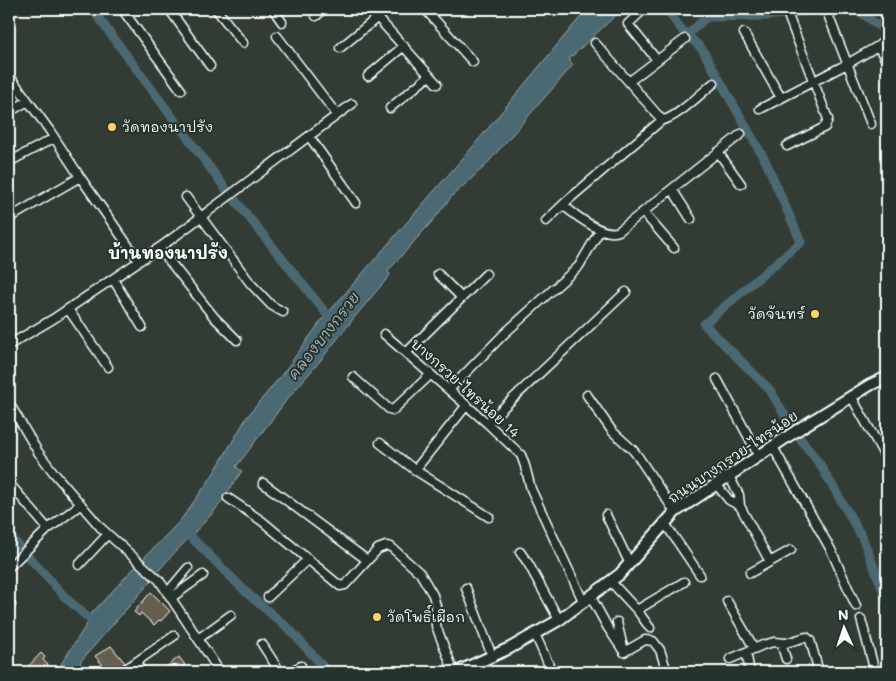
<svg xmlns="http://www.w3.org/2000/svg" width="896" height="681" font-family="Mali,'Playpen Sans Thai',sans-serif">
  <style>
    .water { fill: #4c6972; stroke: #94a5aa }
    .lines { fill: none; stroke-linecap: round; stroke-linejoin: round }
    .canal { stroke: #4c6972; stroke-width: 9 }
    .building { fill: #665f4e; stroke: #fff }
    .minor-casing { stroke: #fff; stroke-width: 11 }
    .major-casing { stroke: #fff; stroke-width: 14 }
    .minor { stroke: #26332d; stroke-width: 8 }
    .major { stroke: #26332d; stroke-width: 10 }
    .poi-dot { fill: #ffd166; stroke: #26332d; stroke-width: 2 }
    .labels { text-anchor: middle; stroke-width: 4; stroke-linejoin: round; paint-order: stroke }
    .poi-label { font-size: 14px; fill: #fff; stroke: #26332d; text-anchor: start }
    .street-label { font-size: 14px; fill: #fff; stroke: #26332d }
    .water-label { font-size: 15px; font-style: italic; fill: #aebcc0; stroke: #26332d }
    .quarter-label { font-size: 16px; font-weight: bold; fill: #fff; stroke: #26332d }
  </style>
  <rect width="100%" height="100%" fill="#333c34"/>
  <filter id="ink" filterUnits="userSpaceOnUse"><feTurbulence type="fractalNoise" baseFrequency=".02" numOctaves="2"/><feDisplacementMap in="SourceGraphic" scale="10" xChannelSelector="R" yChannelSelector="G"/><feConvolveMatrix kernelMatrix="1 2 1 2 8 2 1 2 1" color-interpolation-filters="sRGB"/></filter>
  <g filter="url(#ink)">
    <path class="water" d="M587,9h23l6,6 -47,44 4,6 -89,102 -32,29 -17,22 -47,53 2,4 -37,44 -33,42 -32,37 -52,69 6,4c-11,15 -21,34 -34,47 -20,22 -41,40 -58,64l-70,80 3,6 -5,4h-22l31,-48 4,-10 43,-46 46,-47 32,-45 35,-59 37,-45 37,-51 149,-171z"/>
    <g class="lines">
      <path class="canal" d="M92,9l130,175 112,139
        M666,9l16,21 20,19 64,113 35,80 -97,82 66,66 23,39 28,37 41,71 25,63
        M856,9l31,23
        M687,35l20,-18 61,-1 50,-7
        M183,529l65,65 41,35 39,43
        M9,535l56,62 31,28"/>
    </g>
    <path class="building" d="M151,592l19,19 -9,10 -2,-1 -5,5 -13,-12 -2,3 -5,-4z
      M111,646l14,17 -7,5 -3,4h-6l-14,-16z
      M41,653l4,4 -2,3 6,6 -6,6h-20z
      M179,657l6,8 -10,7h-6l-4,-4z"/>
    <g class="lines">
      <defs>
        <path id="minor" d="M122,9l59,81
          M169,9l41,57
          M216,9l27,34
          M273,9l9,13
          M370,9l67,75
          M425,9l48,53
          M644,9l-16,15 29,36
          M827,12l44,112
          M316,16l8,-7
          M744,33l37,65
          M277,36l60,79
          M595,43l67,77
          M878,46l9,16
          M340,48l38,-31
          M9,75l41,56 30,46 -69,40
          M368,76l36,-30
          M630,81l55,-42
          M390,108l39,-32
          M760,109l87,-45 31,-18 9,-8
          M9,112l19,-11
          M309,136l47,67
          M787,146l38,-19 3,-8 -39,-101 -1,-9
          M718,152l23,32
          M9,162l45,-24
          M80,177l59,84
          M672,189l19,30
          M186,197l65,87 20,21 12,7
          M563,205c12,10 41,33 56,26l122,-97
          M643,212l31,36
          M546,221l22,-21 94,-80c14,-1 40,-28 52,-37
          M159,248l55,69 23,23
          M438,274l24,24
          M113,279l29,48
          M68,309l40,58
          M384,334l103,89 34,32 4,11 6,23 53,114
          M9,345l44,-26 113,-76 186,-139
          M407,352l79,-78
          M353,377l36,32 4,1 37,-35
          M717,379l42,77
          M449,390l55,-56 75,-68 21,-36
          M587,395l25,36 21,19 6,8 36,54
          M851,396l36,64
          M9,403l29,49 16,21 47,55 58,52 61,92
          M487,423l139,-131
          M380,443l35,27 74,47
          M773,447l58,103 25,56
          M415,470l51,-64
          M729,476l10,19 1,11 30,56
          M9,483l39,46
          M263,483l104,77
          M716,484l13,16 11,6
          M228,498l34,23 78,65 5,-1 33,-36 8,-3 5,1 29,26 13,22 3,11v20l18,46
          M606,515l24,49
          M664,522l36,53
          M520,552l8,11 31,57
          M79,565l28,-30
          M9,567l39,-38 33,-25
          M750,573l41,-23
          M611,582l26,28 13,18
          M466,588l26,68
          M167,593l21,-25
          M268,597l40,-38
          M591,597l17,31 16,24 -7,-30
          M171,598l32,-23
          M727,601l27,47
          M9,602l2,3
          M637,610l47,-28
          M861,619l14,53
          M535,634l17,38
          M198,639l33,-24
          M781,643l5,16
          M262,644l18,28
          M624,652l21,-12 8,1 7,9 7,22
          M746,652l4,20
          M730,659l33,-14 11,-3 12,1 20,-6 4,3 9,32
          M121,672l15,-10
          M141,672l-5,-10 38,-26
          M289,672l12,-6"/>
        <path id="major" d="M457,672l53,-24 49,-28 61,-46 55,-62 127,-85 68,-42 17,-8"/>
      </defs>
      <use href="#minor" class="minor-casing"/>
      <use href="#major" class="major-casing"/>
      <use href="#minor" class="minor"/>
      <use href="#major" class="major"/>
    </g>
  </g>
  <g class="poi-dot">
    <circle cx="112" cy="127" r="5"/>
    <circle cx="815" cy="314" r="5"/>
    <circle cx="377" cy="617" r="5"/>
  </g>
  <g class="labels">
    <g class="poi-label">
      <text x="122" y="132">วัดทองนาปรัง</text>
      <text x="805" y="319" text-anchor="end">วัดจันทร์</text>
      <text x="387" y="622">วัดโพธิ์เผือก</text>
    </g>
    <g class="street-label">
      <text transform="translate(465 388) rotate(42)" y="5">บางกรวย-ไทรน้อย 14</text>
      <text transform="translate(733 457) rotate(-34)" y="5">ถนนบางกรวย-ไทรน้อย</text>
    </g>
    <g class="water-label">
      <text transform="translate(324 336) rotate(-52)" y="5">คลองบางกรวย</text>
    </g>
    <g class="quarter-label">
      <text x="168" y="259">บ้านทองนาปรัง</text>
    </g>
  </g>
  <rect width="896" height="681" fill="none" stroke="#26332d" stroke-width="30"/>
  <rect x="15" y="15" width="866" height="651" fill="none" stroke="#fff" stroke-width="2" filter="url(#ink)"/>
  <g transform="translate(844 628) rotate(357)" stroke="#26332d" stroke-width="4" paint-order="stroke">
  <path d="M0-4L9 19L0 12L-9 19Z" fill="#ffffff"/>
  <text y="-8" font-size="14" font-weight="bold" text-anchor="middle" fill="#ffffff">N</text>
  </g>
</svg>
